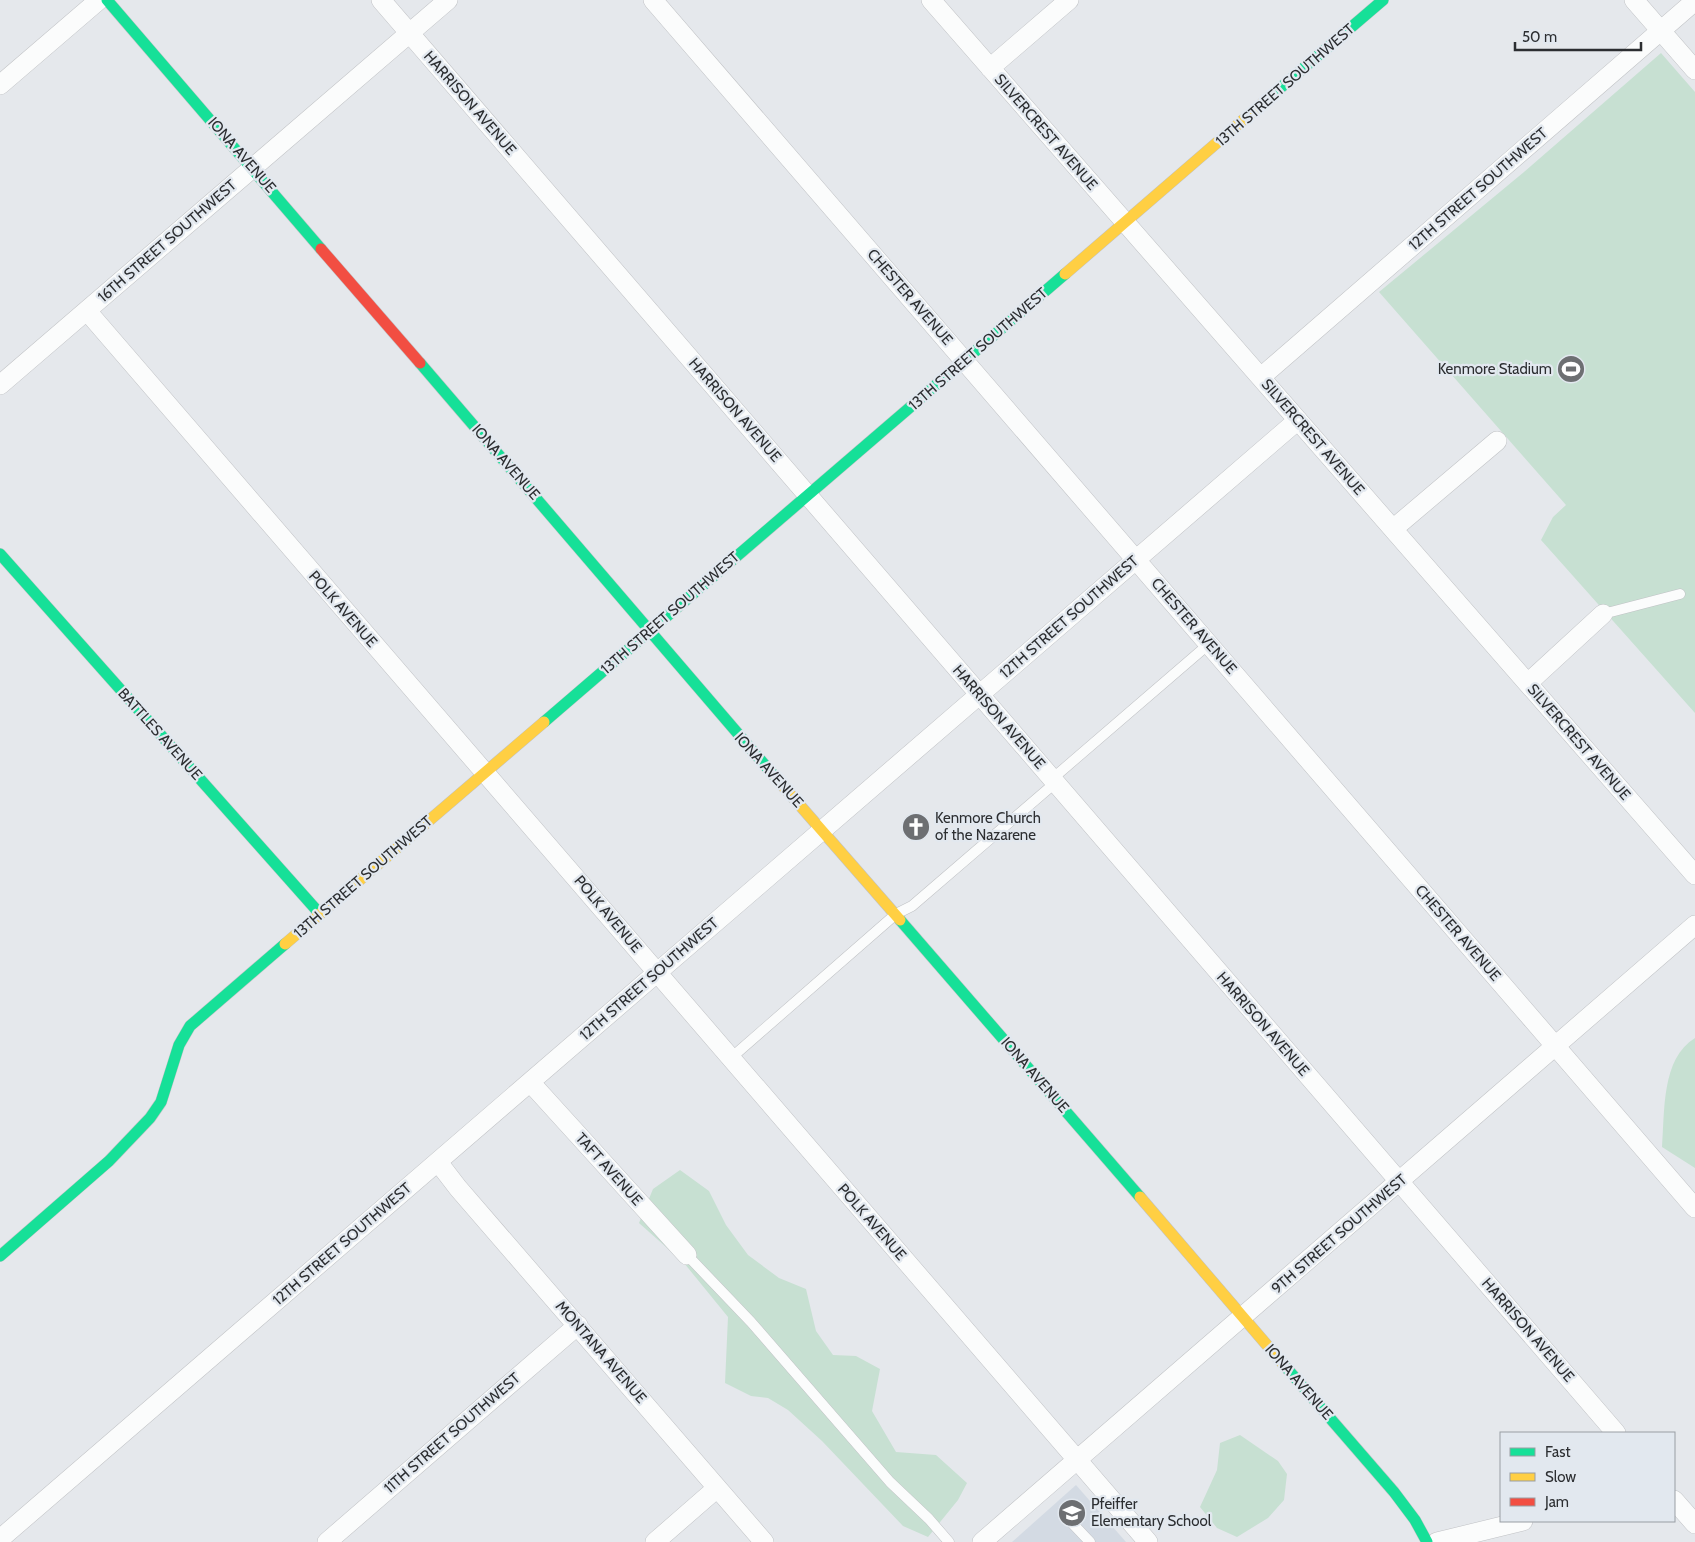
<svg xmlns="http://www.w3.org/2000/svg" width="1695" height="1542" font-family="Cabin,sans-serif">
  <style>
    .built { fill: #d3dae3 }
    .green { fill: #c7e0d2 }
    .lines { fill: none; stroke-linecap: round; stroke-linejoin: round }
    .lane-casing { stroke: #c0c2c5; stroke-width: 11 }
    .street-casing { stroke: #c0c2c5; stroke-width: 20 }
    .fast-casing { stroke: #c0c2c5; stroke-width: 12 }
    .slow-casing { stroke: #c0c2c5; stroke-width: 12 }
    .jam-casing { stroke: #c0c2c5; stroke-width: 12 }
    .lane { stroke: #fbfcfc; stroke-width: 10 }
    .street { stroke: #fbfcfc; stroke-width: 19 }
    .fast { stroke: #16e098; stroke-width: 11 }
    .slow { stroke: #ffcf43; stroke-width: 11 }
    .jam { stroke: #f24e42; stroke-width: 11 }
    .labels { text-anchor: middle; stroke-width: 4.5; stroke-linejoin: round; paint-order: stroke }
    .street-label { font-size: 15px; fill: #2c2e31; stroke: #e2e8ef }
    .poi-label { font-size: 15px; fill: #2c2e31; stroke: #e2e8ef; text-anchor: start }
  </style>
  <rect width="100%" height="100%" fill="#e5e8ec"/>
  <path class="built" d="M1076,1485l50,57h-114z"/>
  <path class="green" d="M1661,53l34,39v621l-154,-173 12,-23 13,-12 -187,-213 145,-120z
    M1695,1038v130l-33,-21c3,-36 -1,-88 33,-109z
    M680,1170l29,21 17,34 22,30 31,23 27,11 10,42 17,24 23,1 24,13 -8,42 24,41 40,3 31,28 -9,17 -30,37 -25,-11 -81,-85 -34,-31 -20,-12 -17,-2 -26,-13 3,-66 -44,-54 -45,-40 14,-34z
    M1240,1435l38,26 9,13 -3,26 -16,18 -31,19 -20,-9 -17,-21 17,-37 3,-27z"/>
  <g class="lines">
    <defs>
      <path id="lane" d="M1603,614l77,-20
        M1052,779l158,-136
        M731,1058l165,-144 16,-8 143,-123
        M687,1255l64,67 139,160 39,37 20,23
        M1073,1524l17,18"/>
      <path id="street" d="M381,0l1235,1433
        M653,0l1042,1208
        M931,0l764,875
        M1634,0l61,70
        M990,68l79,-68
        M0,85l99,-85
        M87,311l1061,1231
        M1261,377l434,-376
        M0,385l448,-385
        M1393,529l104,-88
        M1528,683l75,-69
        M530,1082l157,173
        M438,1162l20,26 306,354
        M1674,1500l21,24
        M0,1539l1298,-1119
        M327,1542l251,-217
        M655,1542l62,-54
        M982,1542l713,-617
        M1437,1542l86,-21"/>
      <path id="fast" d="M107,0l214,249
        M1264,102l119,-102
        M420,363l356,415
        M0,554l320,360
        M544,722l521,-448
        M900,920l240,277
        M0,1256l109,-95 41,-43 11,-16 18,-57 11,-19 95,-82
        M1284,1365l110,127 21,28 12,22"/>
      <path id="slow" d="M1065,274l199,-172
        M776,778l124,142
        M285,944l259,-222
        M1140,1197l144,168"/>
      <path id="jam" d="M321,249l99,114"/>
    </defs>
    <use href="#lane" class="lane-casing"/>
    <use href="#street" class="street-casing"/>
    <use href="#fast" class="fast-casing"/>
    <use href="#slow" class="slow-casing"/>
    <use href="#jam" class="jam-casing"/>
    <use href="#lane" class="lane"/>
    <use href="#street" class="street"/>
    <use href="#fast" class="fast"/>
    <use href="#slow" class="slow"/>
    <use href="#jam" class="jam"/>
  </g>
  <defs>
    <symbol id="stadium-disc" viewBox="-11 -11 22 22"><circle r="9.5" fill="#6d6f72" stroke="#e2e8ef"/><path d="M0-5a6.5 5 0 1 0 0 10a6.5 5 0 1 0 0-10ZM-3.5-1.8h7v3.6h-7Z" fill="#fff"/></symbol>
    <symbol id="church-disc" viewBox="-11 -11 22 22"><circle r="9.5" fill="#6d6f72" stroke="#e2e8ef"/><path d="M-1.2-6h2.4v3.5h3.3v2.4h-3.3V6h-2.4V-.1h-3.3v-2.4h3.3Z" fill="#fff"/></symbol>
    <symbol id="school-disc" viewBox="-11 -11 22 22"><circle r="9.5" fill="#6d6f72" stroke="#e2e8ef"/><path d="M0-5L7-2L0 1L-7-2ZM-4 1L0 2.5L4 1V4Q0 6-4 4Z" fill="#fff"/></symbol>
  </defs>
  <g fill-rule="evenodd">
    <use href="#stadium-disc" x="1555" y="353" width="32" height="32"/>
    <use href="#church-disc" x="900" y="811" width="32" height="32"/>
    <use href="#school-disc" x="1056" y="1497" width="32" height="32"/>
  </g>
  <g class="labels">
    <g class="street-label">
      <text transform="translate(1285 85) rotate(-41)" y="5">13TH STREET SOUTHWEST</text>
      <text transform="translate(470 103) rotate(49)" y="5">HARRISON AVENUE</text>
      <text transform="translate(1046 132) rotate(49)" y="5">SILVERCREST AVENUE</text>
      <text transform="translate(242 155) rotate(49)" y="5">IONA AVENUE</text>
      <text transform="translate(1478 189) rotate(-41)" y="5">12TH STREET SOUTHWEST</text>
      <text transform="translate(167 241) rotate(-41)" y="5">16TH STREET SOUTHWEST</text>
      <text transform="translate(910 297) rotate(49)" y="5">CHESTER AVENUE</text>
      <text transform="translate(978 349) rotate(-41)" y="5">13TH STREET SOUTHWEST</text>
      <text transform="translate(735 410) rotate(49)" y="5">HARRISON AVENUE</text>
      <text transform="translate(1313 437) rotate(49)" y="5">SILVERCREST AVENUE</text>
      <text transform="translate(506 462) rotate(49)" y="5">IONA AVENUE</text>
      <text transform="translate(343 609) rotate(49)" y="5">POLK AVENUE</text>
      <text transform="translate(670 613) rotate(-41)" y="5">13TH STREET SOUTHWEST</text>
      <text transform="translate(1069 617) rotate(-41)" y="5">12TH STREET SOUTHWEST</text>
      <text transform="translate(1194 626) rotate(49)" y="5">CHESTER AVENUE</text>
      <text transform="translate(999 717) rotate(49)" y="5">HARRISON AVENUE</text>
      <text transform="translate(160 734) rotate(48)" y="5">BATTLES AVENUE</text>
      <text transform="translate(1579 742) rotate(49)" y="5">SILVERCREST AVENUE</text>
      <text transform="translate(769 770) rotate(48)" y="5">IONA AVENUE</text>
      <text transform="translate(363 877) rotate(-41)" y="5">13TH STREET SOUTHWEST</text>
      <text transform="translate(608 914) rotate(50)" y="5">POLK AVENUE</text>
      <text transform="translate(1458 933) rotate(49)" y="5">CHESTER AVENUE</text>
      <text transform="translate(649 979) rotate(-41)" y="5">12TH STREET SOUTHWEST</text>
      <text transform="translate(1263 1024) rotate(49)" y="5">HARRISON AVENUE</text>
      <text transform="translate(1035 1075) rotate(49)" y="5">IONA AVENUE</text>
      <text transform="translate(609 1169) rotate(48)" y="5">TAFT AVENUE</text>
      <text transform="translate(872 1222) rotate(49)" y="5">POLK AVENUE</text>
      <text transform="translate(1339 1234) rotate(-41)" y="5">9TH STREET SOUTHWEST</text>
      <text transform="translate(342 1244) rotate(-41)" y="5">12TH STREET SOUTHWEST</text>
      <text transform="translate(1528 1330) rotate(49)" y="5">HARRISON AVENUE</text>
      <text transform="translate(601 1352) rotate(49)" y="5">MONTANA AVENUE</text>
      <text transform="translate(1299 1382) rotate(49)" y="5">IONA AVENUE</text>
      <text transform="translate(452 1433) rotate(-41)" y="5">11TH STREET SOUTHWEST</text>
    </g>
    <g class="poi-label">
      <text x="1552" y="374" text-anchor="end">Kenmore Stadium</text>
      <text x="935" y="823">Kenmore Church<tspan x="935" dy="17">of the Nazarene</tspan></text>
      <text x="1091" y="1509">Pfeiffer<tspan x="1091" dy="17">Elementary School</tspan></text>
    </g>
  </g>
  <rect x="1500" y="1432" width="175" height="90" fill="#e2e8ef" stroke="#999ea3"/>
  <rect x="1510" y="1448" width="25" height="8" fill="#16e098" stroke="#999ea3"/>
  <text x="1545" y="1457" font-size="15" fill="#2c2e31">Fast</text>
  <rect x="1510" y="1473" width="25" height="8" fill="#ffcf43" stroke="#999ea3"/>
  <text x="1545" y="1482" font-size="15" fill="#2c2e31">Slow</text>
  <rect x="1510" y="1498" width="25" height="8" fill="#f24e42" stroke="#999ea3"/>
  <text x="1545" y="1507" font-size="15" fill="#2c2e31">Jam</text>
  <path d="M1515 42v8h126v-8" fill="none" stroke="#2c2e31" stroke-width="2.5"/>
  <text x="1522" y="42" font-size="15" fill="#2c2e31" stroke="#e2e8ef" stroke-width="4" paint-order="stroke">50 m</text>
</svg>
